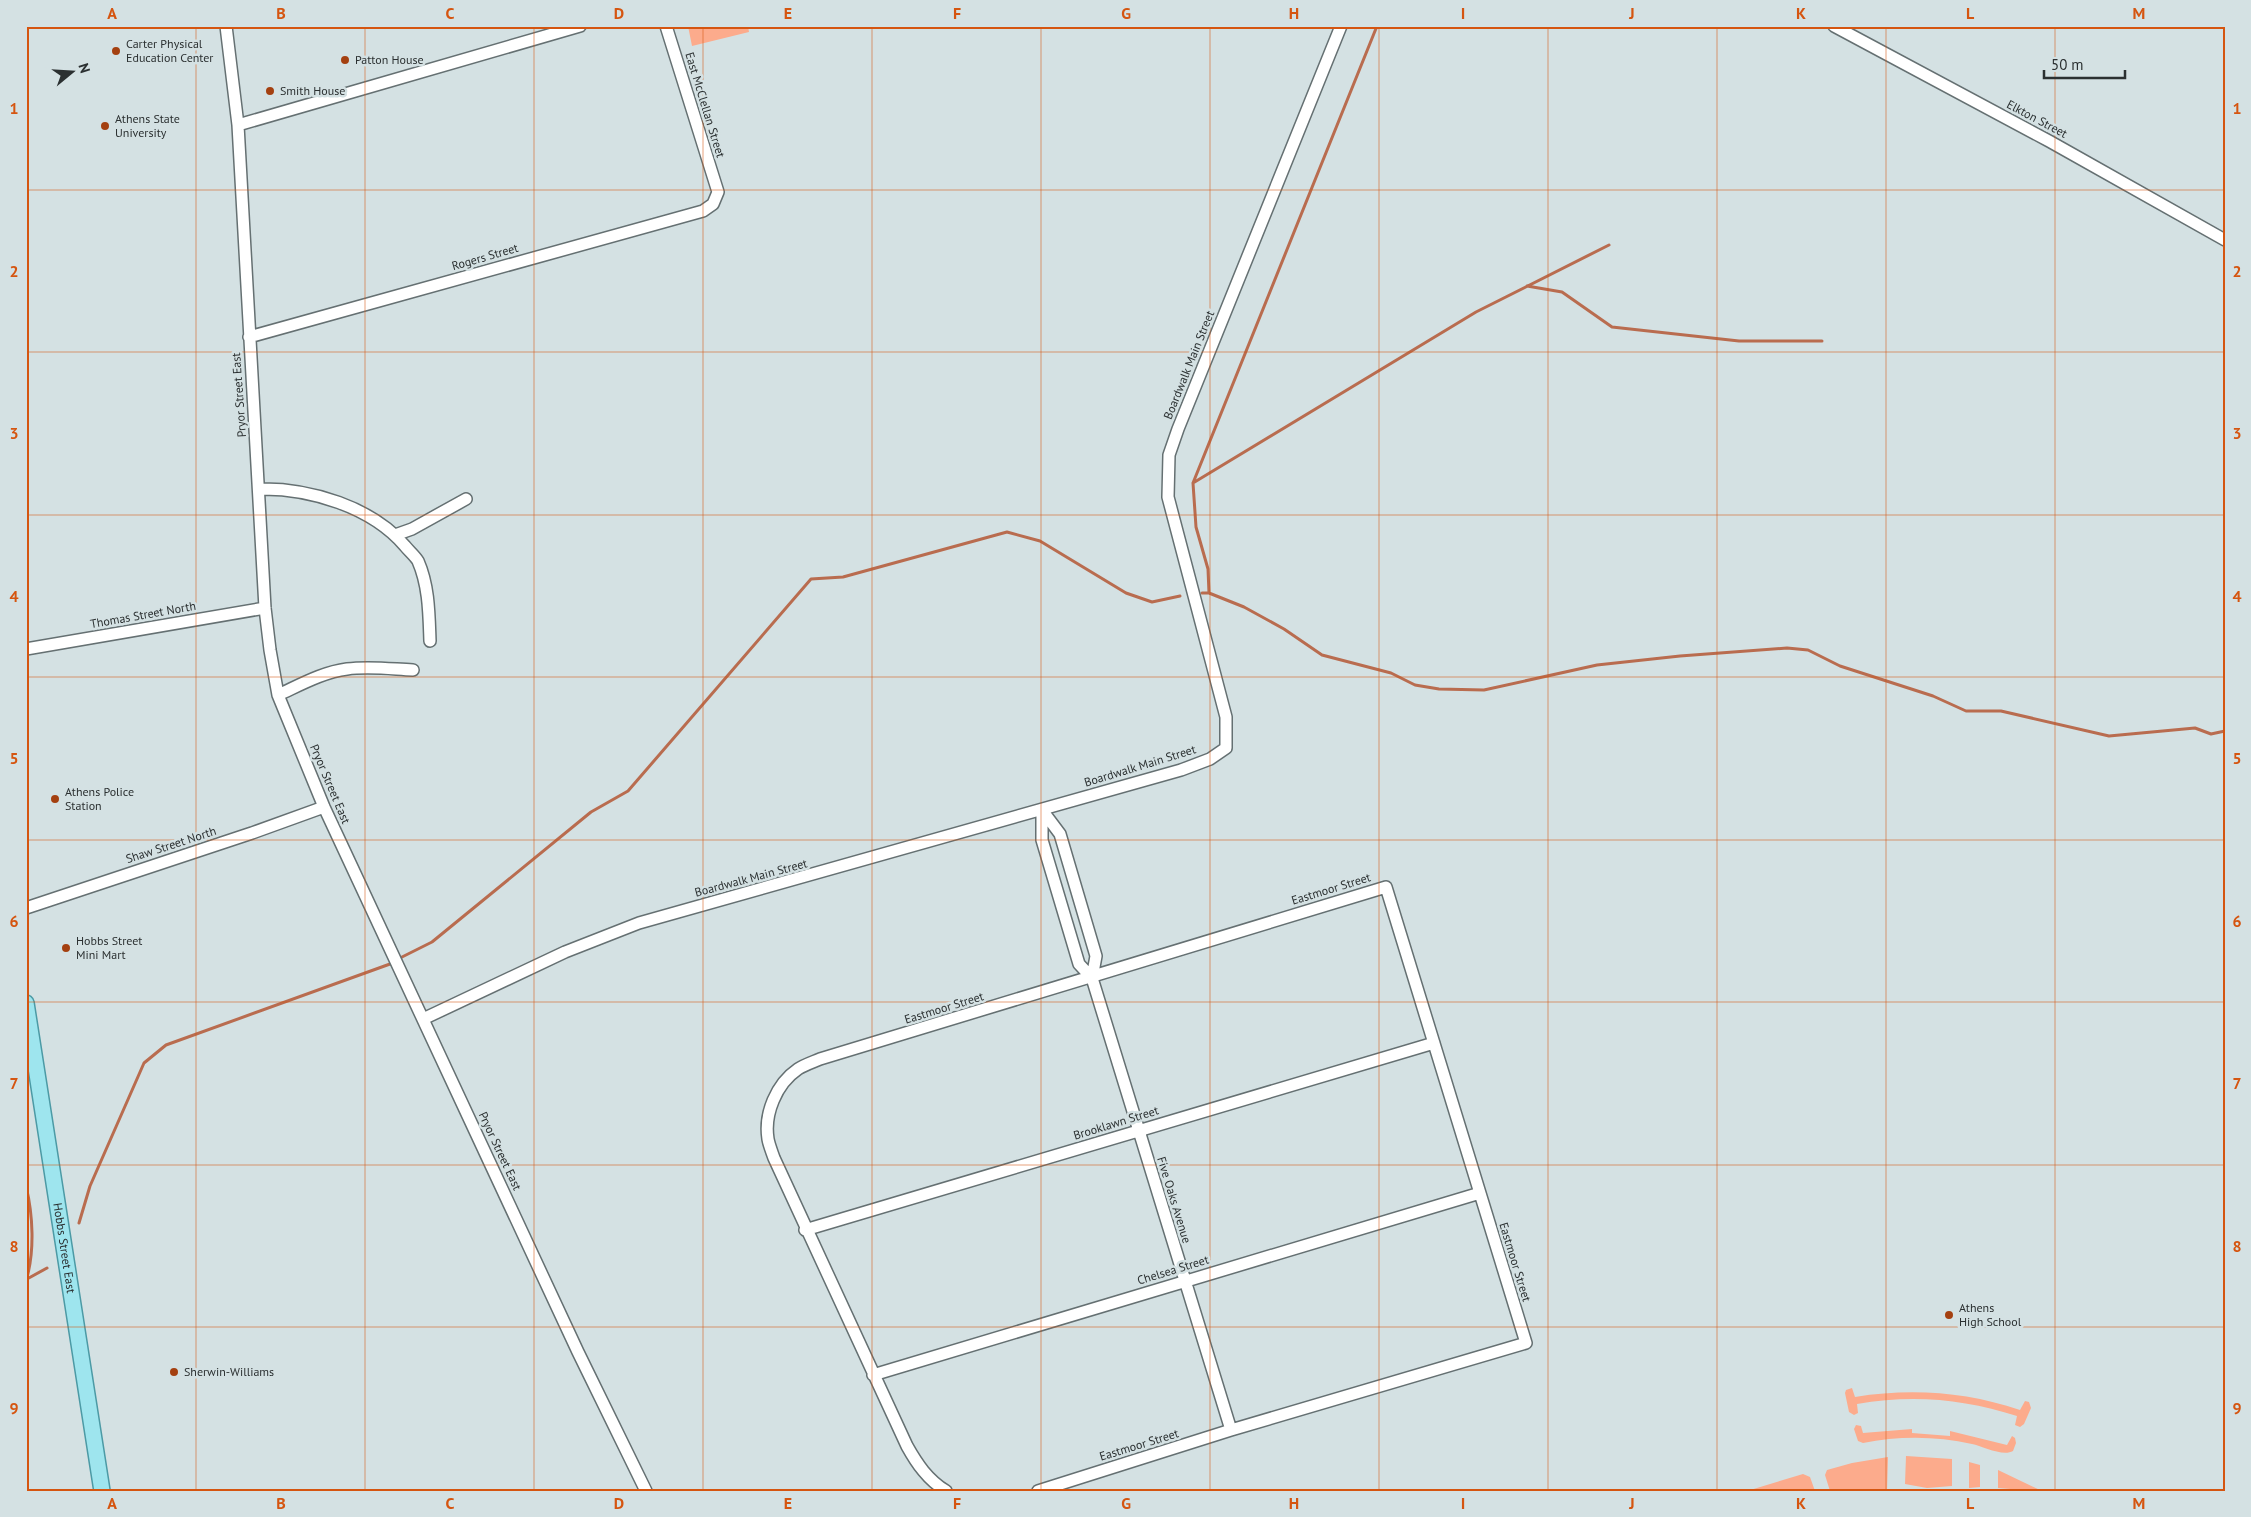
<svg xmlns="http://www.w3.org/2000/svg" width="2251" height="1517" font-family="'PT Sans',sans-serif">
  <style>
    .green { fill: #fcab8c }
    .lines { fill: none; stroke-linecap: round; stroke-linejoin: round }
    .stream { stroke: #b96c4f; stroke-width: 3 }
    .minor-casing { stroke: #657072; stroke-width: 14 }
    .major-casing { stroke: #4c9aa5; stroke-width: 18 }
    .minor { stroke: #fff; stroke-width: 11 }
    .major { stroke: #9ee5ee; stroke-width: 15 }
    .grid { fill: none; stroke: #d55510; stroke-width: 1; stroke-opacity: 0.55 }
    .poi-dot { fill: #a44010; stroke: #d4e1e3; stroke-width: 2 }
    .labels { text-anchor: middle; stroke-width: 5; stroke-linejoin: round; paint-order: stroke }
    .poi-label { font-size: 12px; fill: #2b3031; stroke: #d4e1e3; text-anchor: start }
    .street-label { font-size: 12px; fill: #2b3031; stroke: #d4e1e3 }
    .neatline { fill: none; stroke: #d55510; stroke-width: 2 }
    .grid-label { font-size: 16px; text-anchor: middle; font-weight: bold; fill: #d55510 }
  </style>
  <rect width="100%" height="100%" fill="#d4e1e3"/>
  <path class="green" d="M688,26h60l1,6 -57,14z
    M1852,1388l3,9c57,-9 111,-5 165,13l5,-9 4,1 2,6 -7,16 -4,3 -5,-2 2,-9c-52,-17 -105,-22 -160,-12l1,9 -4,2 -5,-3 -4,-19 1,-3z
    M1856,1425l5,1 2,7 49,-4v4l38,3v-5l57,14 5,-9 3,2 1,5 -3,8c-10,6 -31,-5 -41,-7 -36,-8 -74,-8 -109,-1l-5,-2 -4,-12z
    M1906,1456l46,3v27l-25,2 -22,-4z
    M1888,1457l-1,34h-57l-5,-16 2,-5 25,-7z
    M1969,1462l11,3v22l-11,1z
    M1998,1470l44,21h-31l-1,-2 -12,-1z
    M1803,1474l7,3 5,14h-68z"/>
  <g class="lines">
    <path class="stream" d="M1527,286l35,6 50,35 127,14h83
      M1193,483l283,-171 133,-67
      M1202,593h7l35,14 40,22 38,26 69,18 24,12 24,4 45,1 113,-25 83,-9 107,-8 21,2 32,16 93,30 33,15h35l108,25 86,-8 16,6 14,-3
      M1209,593l-1,-24 -12,-42 -3,-44 184,-457
      M402,957l30,-15 159,-130 37,-21 183,-212 32,-2 164,-45 33,9 86,52 26,9 28,-6
      M26,1186c7,29 9,65 0,95
      M79,1223l11,-37 54,-123 22,-18 224,-81
      M27,1279l20,-11"/>
    <defs>
      <path id="minor" d="M226,26l12,99 27,483 5,42 8,45 46,112 254,545 68,139
        M1834,26l215,115 176,99
        M238,125l342,-99
        M249,337l454,-126 10,-7 5,-12 -52,-166
        M259,489c51,-1 113,18 146,57 4,5 10,10 13,15 11,25 11,53 12,80
        M395,535l17,-6 54,-30
        M26,649l239,-41
        M278,695c22,-10 45,-23 69,-26 22,-3 44,0 66,1
        M1042,810v30l37,124 13,14 139,452
        M1042,810l18,24 36,122 -4,22
        M26,908l226,-75 72,-26
        M423,1019l142,-67 74,-29 542,-153 29,-11 16,-11v-31l-58,-220 1,-42 9,-26 163,-403
        M805,1230l629,-187
        M873,1375l607,-182
        M946,1491c-18,-11 -29,-27 -39,-45l-133,-288c-2,-6 -5,-13 -6,-19 -4,-25 8,-55 30,-70 6,-4 15,-7 22,-10l566,-172 140,456 -295,87 -193,61"/>
      <g id="major">
        <path id="s1" d="M26,1003l76,488"/>
      </g>
    </defs>
    <use href="#minor" class="minor-casing"/>
    <use href="#major" class="major-casing"/>
    <use href="#minor" class="minor"/>
    <use href="#major" class="major"/>
  </g>
  <path class="grid" d="M196,26v1465M365,26v1465M534,26v1465M703,26v1465M872,26v1465M1041,26v1465M1210,26v1465M1379,26v1465M1548,26v1465M1717,26v1465M1886,26v1465M2055,26v1465M26,190h2199M26,352h2199M26,515h2199M26,677h2199M26,840h2199M26,1002h2199M26,1165h2199M26,1327h2199"/>
  <g class="poi-dot">
    <circle cx="116" cy="51" r="5"/>
    <circle cx="345" cy="60" r="5"/>
    <circle cx="270" cy="91" r="5"/>
    <circle cx="105" cy="126" r="5"/>
    <circle cx="55" cy="799" r="5"/>
    <circle cx="66" cy="948" r="5"/>
    <circle cx="1949" cy="1315" r="5"/>
    <circle cx="174" cy="1372" r="5"/>
  </g>
  <g class="labels">
    <g class="poi-label">
      <text x="126" y="48">Carter Physical<tspan x="126" dy="14">Education Center</tspan></text>
      <text x="355" y="64">Patton House</text>
      <text x="280" y="95">Smith House</text>
      <text x="115" y="123">Athens State<tspan x="115" dy="14">University</tspan></text>
      <text x="65" y="796">Athens Police<tspan x="65" dy="14">Station</tspan></text>
      <text x="76" y="945">Hobbs Street<tspan x="76" dy="14">Mini Mart</tspan></text>
      <text x="1959" y="1312">Athens<tspan x="1959" dy="14">High School</tspan></text>
      <text x="184" y="1376">Sherwin-Williams</text>
    </g>
    <g class="street-label">
      <text transform="translate(705 105) rotate(73)" y="4">East McClellan Street</text>
      <text transform="translate(2037 119) rotate(28)" y="4">Elkton Street</text>
      <text transform="translate(485 257) rotate(-16)" y="4">Rogers Street</text>
      <text transform="translate(1189 365) rotate(-68)" y="4">Boardwalk Main Street</text>
      <text transform="translate(239 395) rotate(-94)" y="4">Pryor Street East</text>
      <text transform="translate(143 615) rotate(-10)" y="4">Thomas Street North</text>
      <text transform="translate(1140 766) rotate(-17)" y="4">Boardwalk Main Street</text>
      <text transform="translate(330 784) rotate(67)" y="4">Pryor Street East</text>
      <text transform="translate(171 845) rotate(-18)" y="4">Shaw Street North</text>
      <text transform="translate(751 878) rotate(-15)" y="4">Boardwalk Main Street</text>
      <text transform="translate(1331 889) rotate(-17)" y="4">Eastmoor Street</text>
      <text transform="translate(944 1008) rotate(-17)" y="4">Eastmoor Street</text>
      <text transform="translate(1116 1123) rotate(-17)" y="4">Brooklawn Street</text>
      <text transform="translate(500 1151) rotate(65)" y="4">Pryor Street East</text>
      <text transform="translate(1174 1200) rotate(73)" y="4">Five Oaks Avenue</text>
      <text dy="4" stroke="none"><textPath href="#s1" startOffset="248">Hobbs Street East</textPath></text>
      <text transform="translate(1515 1262) rotate(73)" y="4">Eastmoor Street</text>
      <text transform="translate(1173 1270) rotate(-17)" y="4">Chelsea Street</text>
      <text transform="translate(1139 1445) rotate(-17)" y="4">Eastmoor Street</text>
    </g>
  </g>
  <rect width="2251" height="1517" fill="none" stroke="#d4e1e3" stroke-width="55"/>
  <g transform="translate(72 72) rotate(72)" stroke="#d4e1e3" stroke-width="4" paint-order="stroke">
  <path d="M0-4L9 19L0 12L-9 19Z" fill="#2b3031"/>
  <text y="-8" font-size="14" font-weight="bold" text-anchor="middle" fill="#2b3031">N</text>
  </g>
  <path d="M2044 70v8h81v-8" fill="none" stroke="#2b3031" stroke-width="2.5"/>
  <text x="2051" y="70" font-size="15" fill="#2b3031" stroke="#d4e1e3" stroke-width="4" paint-order="stroke">50 m</text>
  <rect x="28" y="28" width="2196" height="1462" class="neatline"/>
  <g class="grid-label">
    <text x="112" y="19">A</text>
    <text x="281" y="19">B</text>
    <text x="450" y="19">C</text>
    <text x="619" y="19">D</text>
    <text x="788" y="19">E</text>
    <text x="957" y="19">F</text>
    <text x="1126" y="19">G</text>
    <text x="1294" y="19">H</text>
    <text x="1463" y="19">I</text>
    <text x="1632" y="19">J</text>
    <text x="1801" y="19">K</text>
    <text x="1970" y="19">L</text>
    <text x="2139" y="19">M</text>
    <text x="14" y="114">1</text>
    <text x="2237" y="114">1</text>
    <text x="14" y="277">2</text>
    <text x="2237" y="277">2</text>
    <text x="14" y="439">3</text>
    <text x="2237" y="439">3</text>
    <text x="14" y="602">4</text>
    <text x="2237" y="602">4</text>
    <text x="14" y="764">5</text>
    <text x="2237" y="764">5</text>
    <text x="14" y="927">6</text>
    <text x="2237" y="927">6</text>
    <text x="14" y="1089">7</text>
    <text x="2237" y="1089">7</text>
    <text x="14" y="1252">8</text>
    <text x="2237" y="1252">8</text>
    <text x="14" y="1414">9</text>
    <text x="2237" y="1414">9</text>
    <text x="112" y="1509">A</text>
    <text x="281" y="1509">B</text>
    <text x="450" y="1509">C</text>
    <text x="619" y="1509">D</text>
    <text x="788" y="1509">E</text>
    <text x="957" y="1509">F</text>
    <text x="1126" y="1509">G</text>
    <text x="1294" y="1509">H</text>
    <text x="1463" y="1509">I</text>
    <text x="1632" y="1509">J</text>
    <text x="1801" y="1509">K</text>
    <text x="1970" y="1509">L</text>
    <text x="2139" y="1509">M</text>
  </g>
</svg>
